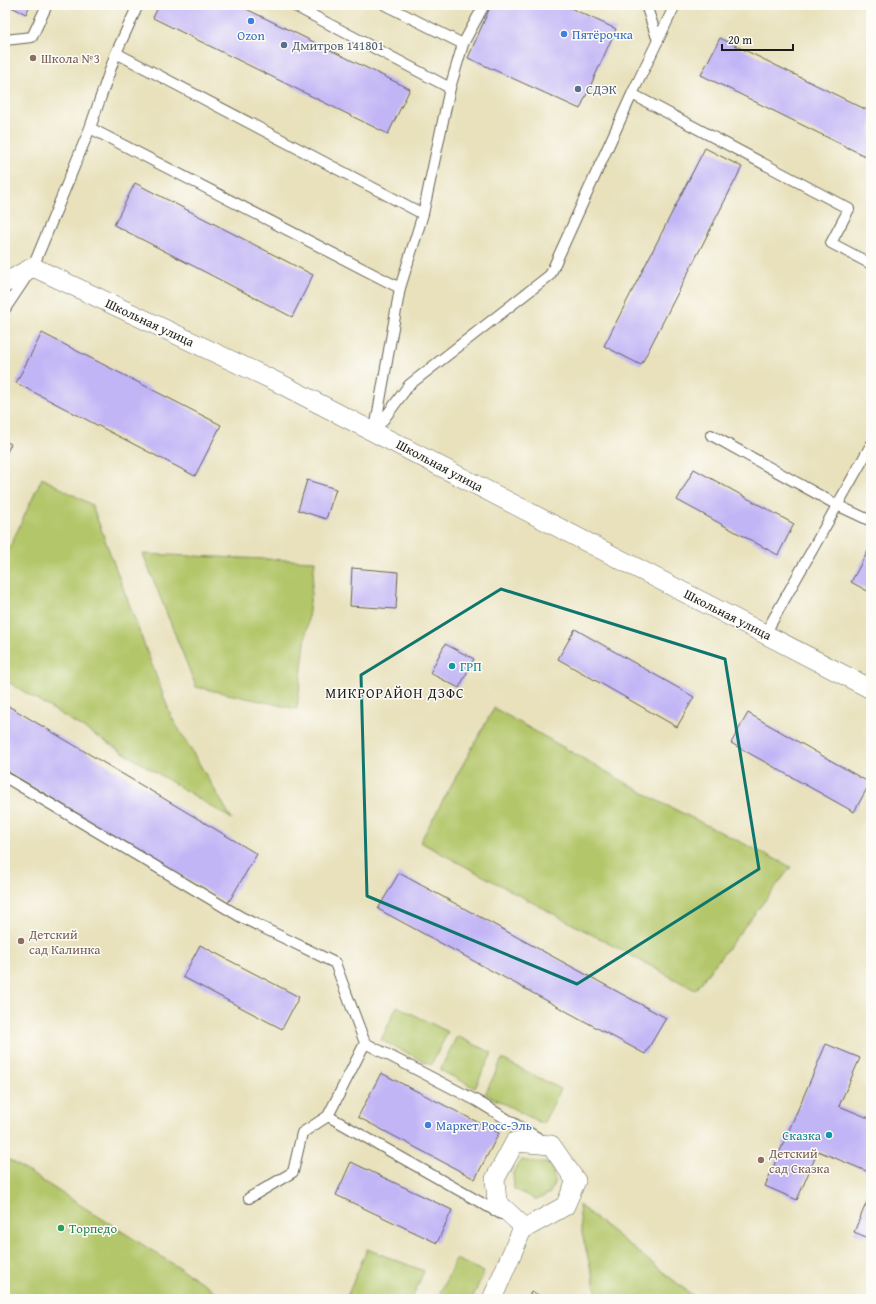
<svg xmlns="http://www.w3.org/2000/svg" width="876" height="1304" font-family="'Gentium Book Plus',serif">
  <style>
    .green { fill: #b3c669; stroke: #687142 }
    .building { fill: #c2b5f6 }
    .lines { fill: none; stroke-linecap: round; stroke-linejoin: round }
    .lane-casing { stroke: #636154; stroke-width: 12 }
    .street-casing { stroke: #636154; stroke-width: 20 }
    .lane { stroke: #fff; stroke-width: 10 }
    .street { stroke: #fff; stroke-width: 19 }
    .marked { fill: none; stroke: #0f766e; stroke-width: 3; stroke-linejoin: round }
    .shop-dot { fill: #3f7fe0; stroke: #fdfcf7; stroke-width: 1.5 }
    .service-dot { fill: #5c6f8a; stroke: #fdfcf7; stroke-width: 1.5 }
    .education-dot { fill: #8d6e63; stroke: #fdfcf7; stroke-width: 1.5 }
    .culture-dot { fill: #0f9aa8; stroke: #fdfcf7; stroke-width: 1.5 }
    .leisure-dot { fill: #2e9e5b; stroke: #fdfcf7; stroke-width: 1.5 }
    .labels { text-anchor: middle; stroke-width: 3; stroke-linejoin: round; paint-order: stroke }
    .shop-label { font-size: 13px; fill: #366cbe; stroke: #fdfcf7; text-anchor: start }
    .service-label { font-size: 13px; fill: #4e5e75; stroke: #fdfcf7; text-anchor: start }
    .education-label { font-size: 13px; fill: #785e54; stroke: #fdfcf7; text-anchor: start }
    .street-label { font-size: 13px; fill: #1c1c1c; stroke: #fdfcf7 }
    .culture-label { font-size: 13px; fill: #0d838f; stroke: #fdfcf7; text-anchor: start }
    .leisure-label { font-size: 13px; fill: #27864d; stroke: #fdfcf7; text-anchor: start }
    .neighbourhood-label { font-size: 14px; letter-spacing: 1px; fill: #1c1c1c; stroke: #fdfcf7 }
  </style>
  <rect width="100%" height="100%" fill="#fdfcf7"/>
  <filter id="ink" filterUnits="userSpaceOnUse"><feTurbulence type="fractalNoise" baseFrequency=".025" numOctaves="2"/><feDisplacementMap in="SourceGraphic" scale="8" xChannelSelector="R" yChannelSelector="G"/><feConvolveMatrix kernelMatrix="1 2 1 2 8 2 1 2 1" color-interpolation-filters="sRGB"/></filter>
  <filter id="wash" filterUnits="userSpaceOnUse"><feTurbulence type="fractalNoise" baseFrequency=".012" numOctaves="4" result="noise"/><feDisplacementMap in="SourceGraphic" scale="16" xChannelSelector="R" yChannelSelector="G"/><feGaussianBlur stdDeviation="0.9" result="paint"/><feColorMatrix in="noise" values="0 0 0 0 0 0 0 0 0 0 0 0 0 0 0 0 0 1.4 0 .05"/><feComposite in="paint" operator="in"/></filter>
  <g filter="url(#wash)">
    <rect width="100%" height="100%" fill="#e8e1bc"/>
    <path class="green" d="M42,478l50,27 79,211 61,103 -227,-139v-123z
      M143,554l172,7 -18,148 -101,-22z
      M494,708l164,93 133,66 -96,123 -275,-148z
      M397,1006l51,26 -17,33 -50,-25z
      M457,1036l35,17 -17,35 -35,-18z
      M502,1059l59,30 -18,35 -58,-30z
      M5,1157l223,142h-223z
      M521,1160l29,4 5,16 -5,13 -13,7 -23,-11 -1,-17z
      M579,1205l118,94h-99l-17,-70z
      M367,1249l57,22 -12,28h-66z
      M456,1259l28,13 -12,27h-35z"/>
    <g id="blocks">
      <path class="building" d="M7,5h23l-4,9z
        M159,5h79l172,84 -22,45 -235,-116z
        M491,5h73l52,24 -36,80 -112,-51z
        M720,38l151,74v47l-170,-84z
        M705,148l37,19 -101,198 -37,-19z
        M135,183l178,92 -21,42 -178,-92z
        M42,333l179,92 -26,51 -179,-93z
        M5,441l6,3 -6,12z
        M694,469l100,55 -16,31 -101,-55z
        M307,480l29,9 -10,30 -28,-9z
        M868,551l3,2v40l-20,-11z
        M352,568l46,4 -2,37 -46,-3z
        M575,629l119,68 -17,30 -119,-68z
        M445,644l29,15 -15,29 -29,-15z
        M5,704l252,150 -29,49 -223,-133z
        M748,713l122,70 -16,29 -123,-69z
        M399,873l267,145 -21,36 -267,-145z
        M200,945l99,52 -17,32 -99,-52z
        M826,1044l34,14 -21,48 32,13v54l-53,-22 -21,49 -32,-14z
        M381,1073l118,60 -24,46 -117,-62z
        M351,1162l101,48 -15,33 -101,-48z
        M871,1192v47l-17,-7z
        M531,1292l17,7h-20z"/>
    </g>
  </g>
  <g filter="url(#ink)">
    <use href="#blocks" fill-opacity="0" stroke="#636154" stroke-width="1"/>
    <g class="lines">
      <defs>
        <path id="lane" d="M293,5l157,83
          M646,5l12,36
          M5,40l27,-3 15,-32
          M463,44l21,-39
          M116,53l307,161
          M632,94l217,115 -18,34 40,21
          M90,128l310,160
          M5,309l28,-42 57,-139 26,-75 22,-48
          M375,429l25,-141 23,-74 27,-126 13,-44 -78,-39
          M375,431l34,-46 141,-110 82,-181 43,-89
          M711,435l126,70 34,16
          M765,634l106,-189
          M5,777l236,140 94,46 30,80 112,58 66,40
          M365,1043l-37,73 173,98
          M249,1198l44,-26 9,-39 26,-17"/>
        <path id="street" d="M5,283l28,-16 244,115 594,307
          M492,1299l30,-69 43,-24 11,-25 -25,-36 -36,-3 -20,37 2,23 28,26"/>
      </defs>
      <use href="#lane" class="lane-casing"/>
      <use href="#street" class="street-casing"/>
      <use href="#lane" class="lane"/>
      <use href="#street" class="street"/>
    </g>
  </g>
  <path class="marked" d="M501,589l224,70 34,210 -182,115 -210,-88 -6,-221z"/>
  <g class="shop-dot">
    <circle cx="251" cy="21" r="4"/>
    <circle cx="564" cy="34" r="4"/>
    <circle cx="428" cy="1125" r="4"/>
  </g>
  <g class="service-dot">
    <circle cx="284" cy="45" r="4"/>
    <circle cx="578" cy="89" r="4"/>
  </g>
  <g class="education-dot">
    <circle cx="33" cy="58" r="4"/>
    <circle cx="21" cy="941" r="4"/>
    <circle cx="761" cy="1160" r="4"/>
  </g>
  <g class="culture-dot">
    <circle cx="452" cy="666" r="4"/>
    <circle cx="829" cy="1135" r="4"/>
  </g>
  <circle class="leisure-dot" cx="61" cy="1228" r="4"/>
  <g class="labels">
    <g class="shop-label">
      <text x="572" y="39">Пятёрочка</text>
      <text x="251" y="40" text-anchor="middle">Ozon</text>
      <text x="436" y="1130">Маркет Росс-Эль</text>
    </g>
    <g class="service-label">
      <text x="292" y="50">Дмитров 141801</text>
      <text x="586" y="94">СДЭК</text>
    </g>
    <g class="education-label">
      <text x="41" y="63">Школа №3</text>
      <text x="29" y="939">Детский<tspan x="29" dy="15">сад Калинка</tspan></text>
      <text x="769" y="1158">Детский<tspan x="769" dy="15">сад Сказка</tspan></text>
    </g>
    <g class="street-label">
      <text transform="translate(150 322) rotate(25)" y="5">Школьная улица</text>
      <text transform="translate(440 465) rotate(28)" y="5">Школьная улица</text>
      <text transform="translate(728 614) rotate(27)" y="5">Школьная улица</text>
    </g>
    <g class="culture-label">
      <text x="460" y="671">ГРП</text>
      <text x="821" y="1140" text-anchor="end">Сказка</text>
    </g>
    <g class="leisure-label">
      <text x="69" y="1233">Торпедо</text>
    </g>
    <g class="neighbourhood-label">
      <text x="395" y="698">МИКРОРАЙОН ДЗФС</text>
    </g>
  </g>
  <rect width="876" height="1304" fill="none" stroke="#fdfcf7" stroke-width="20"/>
  <path d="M722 44v6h71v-6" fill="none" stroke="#1c1c1c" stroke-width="2"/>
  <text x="728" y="44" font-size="12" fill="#1c1c1c" stroke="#fdfcf7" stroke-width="3" paint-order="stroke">20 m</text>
</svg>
